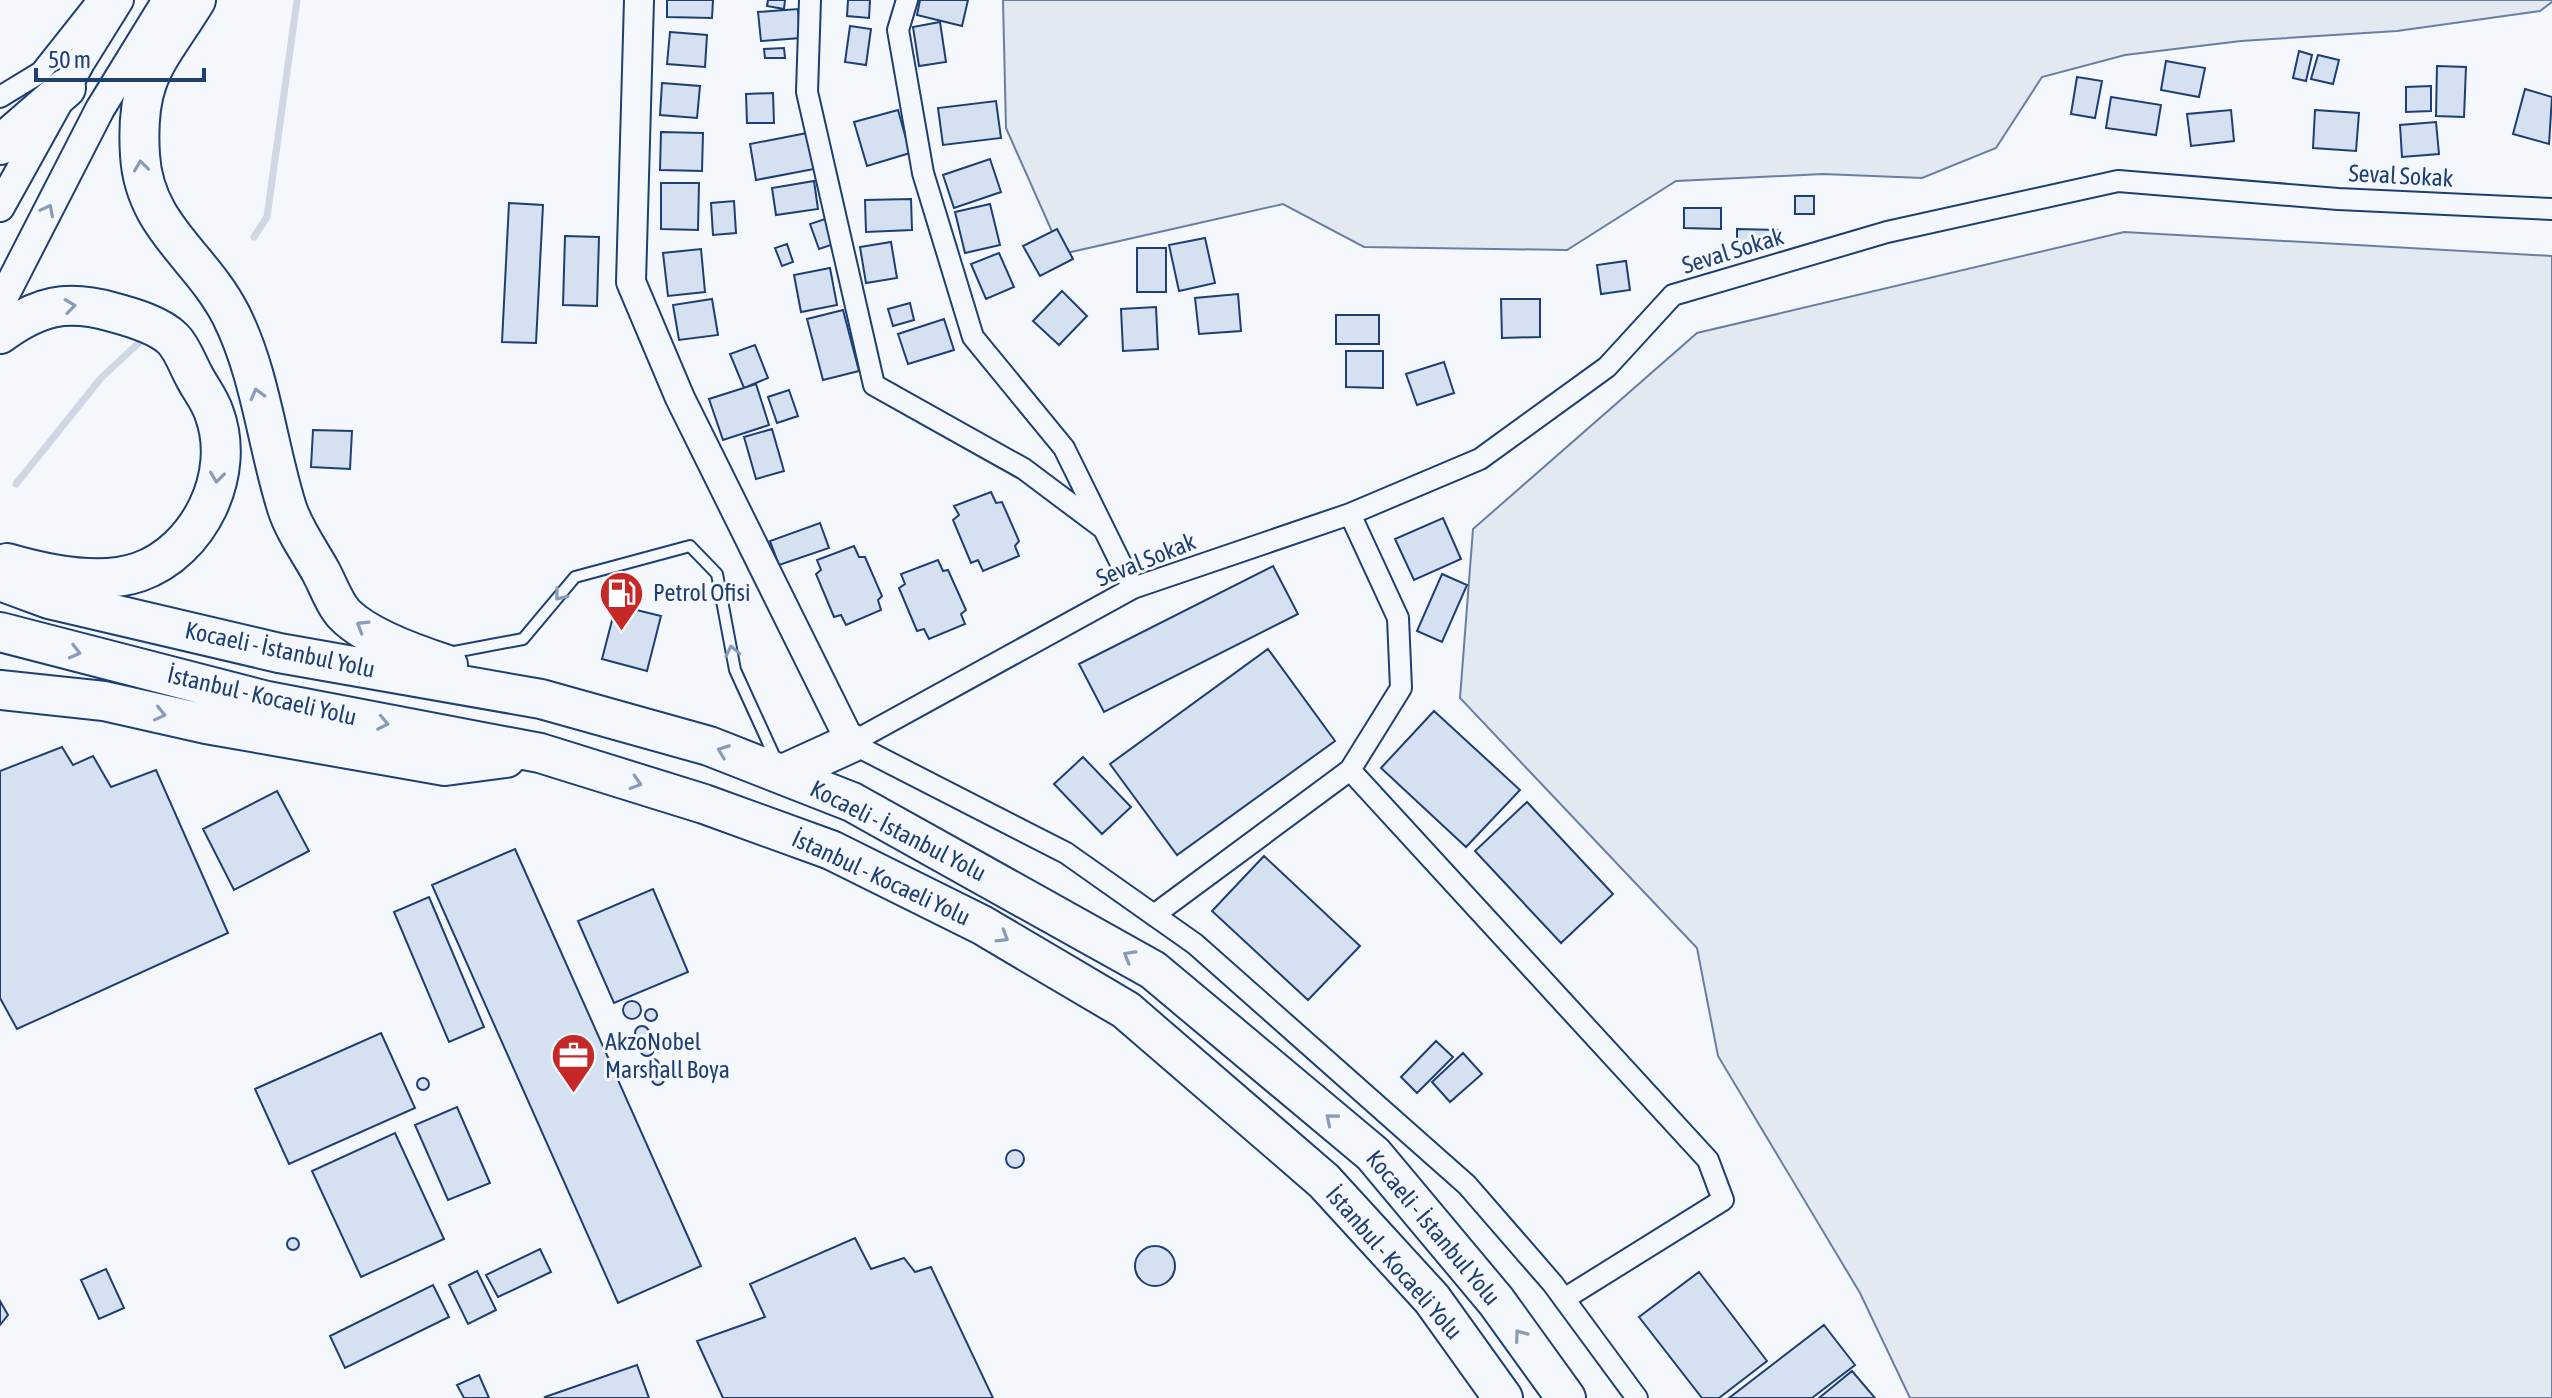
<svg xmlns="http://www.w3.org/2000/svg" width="2552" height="1398" font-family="'Asap Condensed',sans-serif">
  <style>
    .green { fill: #e3e9f0; stroke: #687fa3; stroke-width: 2 }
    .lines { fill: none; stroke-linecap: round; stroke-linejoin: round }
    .stream { stroke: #cfd7e4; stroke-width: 7 }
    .building { fill: #d5e0f0; stroke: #1d3f73; stroke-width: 2 }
    .lane-casing { stroke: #1d3f73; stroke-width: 14 }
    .street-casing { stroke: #1d3f73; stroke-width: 24 }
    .secondary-casing { stroke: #1d3f73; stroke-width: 32 }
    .highway-casing { stroke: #1d3f73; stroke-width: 42 }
    .lane { stroke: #f4f7fb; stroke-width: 10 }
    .street { stroke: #f4f7fb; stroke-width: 20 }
    .secondary { stroke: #f4f7fb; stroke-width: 28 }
    .highway { stroke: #f4f7fb; stroke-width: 38 }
    .oneway { stroke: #889bb7 }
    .labels { text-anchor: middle; stroke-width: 6; stroke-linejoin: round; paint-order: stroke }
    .street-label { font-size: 24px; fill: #1d3f73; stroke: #f4f7fb }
    .poi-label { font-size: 24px; fill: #1d3f73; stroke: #f4f7fb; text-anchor: start }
  </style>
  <rect width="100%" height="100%" fill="#f4f7fb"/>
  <path class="green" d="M1003,0h1549v2l-12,9 -143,20 -156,10 -116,14 -83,22 -46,71 -74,30 -99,-4 -147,7 -109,69 -203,-3 -81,-43 -221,50 -56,-126z
    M2124,232l428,24v1142h-642l-50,-105 -142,-237 -21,-108 -237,-250 13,-169 224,-196z"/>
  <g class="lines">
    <path class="stream" d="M254,237l13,-20 30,-217
      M16,484l85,-106 43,-40"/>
  </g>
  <path class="building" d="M667,0h46l-1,18 -45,-1z
    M768,0h17l-1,9 -17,-3z
    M848,0h22l-1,18 -22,-2z
    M920,0h48l-6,26 -45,-11z
    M798,9l2,29 -39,3 -3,-29z
    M940,22l6,40 -27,4 -6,-39z
    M850,26l21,3 -5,36 -21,-3z
    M670,32l37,3 -2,32 -38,-3z
    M784,48l1,10h-20l-1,-9z
    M2299,51l13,4 -6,26 -13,-3z
    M2318,55l21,5 -6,24 -22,-5z
    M2166,61l39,7 -6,29 -38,-7z
    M2437,66l29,1 -2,50 -28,-1z
    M2077,77l25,4 -7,37 -24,-4z
    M662,83l38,3 -3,32 -37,-3z
    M2431,86v25l-25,1v-25z
    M2525,89l27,8 -3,47 -36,-10z
    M773,93l1,30h-27l-1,-29z
    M2111,97l50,8 -5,30 -50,-7z
    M996,101l5,37 -58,7 -5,-37z
    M898,110l12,43 -43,13 -13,-44z
    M2231,110l3,31 -43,5 -4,-32z
    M2315,110l44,3 -3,38 -43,-3z
    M2436,122l3,32 -37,3 -2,-32z
    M661,132l42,1 -1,38 -42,-1z
    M807,133l7,36 -58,11 -6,-36z
    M990,159l11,33 -47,16 -11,-33z
    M814,181l4,28 -42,6 -4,-27z
    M661,183h38l-1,47 -37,-1z
    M1795,196h19v18h-19z
    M911,199l1,31 -46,2 -1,-32z
    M734,201l2,32 -23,2 -2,-32z
    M509,203l34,2 -7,138 -34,-1z
    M990,204l10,41 -35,8 -10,-41z
    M1684,208h37v21l-37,-1z
    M828,218l9,25 -18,6 -9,-25z
    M1057,229l16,30 -33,17 -17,-30z
    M1737,229l43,1v17l-43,-1z
    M565,236l34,1 -2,69 -34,-1z
    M1205,238l10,45 -36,8 -10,-46z
    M891,242l6,36 -31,5 -6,-36z
    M787,244l6,18 -11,4 -7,-18z
    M1137,248h29v44h-29z
    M701,249l4,43 -37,4 -5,-43z
    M999,253l15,34 -28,12 -15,-35z
    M1626,261l4,29 -29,4 -4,-29z
    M830,268l7,37 -36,7 -7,-37z
    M1062,291l25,25 -28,29 -26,-24z
    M1238,294l3,37 -42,3 -4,-36z
    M712,299l6,36 -39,5 -6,-35z
    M1501,299h39v38l-38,1z
    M910,303l4,17 -21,6 -5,-17z
    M1156,307l2,42 -35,2 -2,-42z
    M843,310l16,61 -36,9 -16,-61z
    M1336,315h43v29h-43z
    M944,319l10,31 -46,14 -10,-30z
    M755,345l13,33 -24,10 -14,-34z
    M1346,351h37v37l-37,-1z
    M1444,362l10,31 -37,12 -11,-31z
    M756,384l13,41 -46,15 -14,-41z
    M789,390l9,26 -21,7 -9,-26z
    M772,429l12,42 -28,8 -12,-42z
    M313,430l39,1 -2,38 -39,-2z
    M991,492l5,11 6,-1 17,39 -4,5 4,10 -36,15 -5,-11 -7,3 -18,-43 6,-5 -5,-9z
    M1443,518l18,41 -47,21 -19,-41z
    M820,523l9,25 -50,17 -9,-24z
    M854,546l5,11h6l17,39 -4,4 3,10 -35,15 -5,-10 -7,2 -18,-43 5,-4 -4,-10z
    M938,560l5,11 5,-1 18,40 -5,4 4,10 -36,15 -5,-10 -7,2 -18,-43 6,-4 -4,-10z
    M1273,566l25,48 -194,98 -25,-48z
    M1442,574l25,11 -25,57 -25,-11z
    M616,605l45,11 -14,55 -45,-12z
    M1268,649l67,92 -158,114 -67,-91z
    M1434,711l86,79 -54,57 -85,-79z
    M62,747l11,18 20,-9 18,31 45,-17 72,163 -211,96 -17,-31v-227z
    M1083,757l48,50 -29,27 -48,-50z
    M277,791l32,60 -75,39 -31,-61z
    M1527,802l86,92 -52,49 -86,-92z
    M515,849l186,417 -83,37 -186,-418z
    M1264,856l96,90 -52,54 -96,-89z
    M653,889l35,83 -74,31 -36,-82z
    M429,897l55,130 -35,15 -55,-130z
    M623 1010a9 9 0 1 1 18 0a9 9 0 1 1-18 0Z
    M645 1015a6 6 0 1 1 12 0a6 6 0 1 1-12 0Z
    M635 1033a7 7 0 1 1 14 0a7 7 0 1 1-14 0Z
    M381,1033l34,75 -126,56 -34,-75z
    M1436,1041l17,16 -36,36 -16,-16z
    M640 1049a7 7 0 1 1 14 0a7 7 0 1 1-14 0Z
    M1463,1053l19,21 -32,28 -18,-20z
    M647 1065a6 6 0 1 1 12 0a6 6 0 1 1-12 0Z
    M652 1079a6 6 0 1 1 12 0a6 6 0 1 1-12 0Z
    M417 1084a6 6 0 1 1 12 0a6 6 0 1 1-12 0Z
    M457,1107l33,76 -42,17 -33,-75z
    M395,1133l49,106 -83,38 -49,-106z
    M1006 1159a9 9 0 1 1 18 0a9 9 0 1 1-18 0Z
    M287 1244a6 6 0 1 1 12 0a6 6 0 1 1-12 0Z
    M855,1238l16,31 33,-11 11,14 16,-5 62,131h-270l-26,-57 68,-24 -15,-33z
    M1135 1266a20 20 0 1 1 40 0a20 20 0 1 1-40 0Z
    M540,1249l11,23 -53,25 -12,-22z
    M106,1269l18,39 -25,11 -18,-39z
    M477,1271l19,39 -28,14 -19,-39z
    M1699,1272l68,89 -48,37h-17l-63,-81z
    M433,1285l16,32 -104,51 -15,-32z
    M0,1301l8,14 -8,10z
    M1824,1325l31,40 -43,33h-83z
    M637,1365l12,33h-103l-1,-1z
    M1852,1371l23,27h-56z
    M479,1375l10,23h-25l-7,-13z"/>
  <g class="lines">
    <defs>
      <path id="lane" d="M449,653l74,-14 52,-62 115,-31 27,28 18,96 42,92"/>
      <path id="street" d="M810,0l-3,92 67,293 150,84 80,60
        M907,0l-9,30 25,143 50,164 91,111 69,140
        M0,97l41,-25 57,-72
        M851,743l282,-155 217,-74 130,-55 127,-92 66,-72 214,-63 231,-51 220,18 214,10
        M851,743l215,110 129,91 272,241 86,99 84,114
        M1350,770l358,390 15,40 -159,99
        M1154,915l196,-145 51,-82 -3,-70 -48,-104"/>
      <path id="secondary" d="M639,0l-8,282 49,116 171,345
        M0,207l81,-146 38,-61
        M0,304l100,-195 67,-109"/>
      <path id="highway" d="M196,0c-38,62 -61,76 -56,155 4,72 61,101 91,160 30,60 36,130 56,193 7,22 23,44 34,64 7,13 14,33 24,43 23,23 72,40 103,50
        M0,145l66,-57
        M0,334c38,-28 66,-35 112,-22 19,5 47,13 61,27 9,9 15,26 21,37 6,12 16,24 20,37 23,61 -15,138 -75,159 -40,14 -94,2 -132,-9
        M0,581l49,18 230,54 262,46 168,47 143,56 301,168 220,184 123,147 70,97
        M0,632l267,69 273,52 164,51 127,46 151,75 144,85 198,171 108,118 71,99
        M0,690l104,11 102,23 239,42 61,-8
        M783,774l68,-31"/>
    </defs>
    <use href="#lane" class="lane-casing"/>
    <use href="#street" class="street-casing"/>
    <use href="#secondary" class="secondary-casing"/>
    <use href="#highway" class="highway-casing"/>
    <use href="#lane" class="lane"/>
    <use href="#street" class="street"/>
    <use href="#secondary" class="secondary"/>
    <use href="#highway" class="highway"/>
  </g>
  <defs><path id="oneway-chevron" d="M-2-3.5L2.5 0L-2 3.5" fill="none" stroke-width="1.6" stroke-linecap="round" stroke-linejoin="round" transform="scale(2)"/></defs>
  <g class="oneway">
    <use href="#oneway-chevron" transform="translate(141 166) rotate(-97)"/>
    <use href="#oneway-chevron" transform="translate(48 210) rotate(-63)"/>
    <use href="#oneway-chevron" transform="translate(70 306) rotate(-8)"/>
    <use href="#oneway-chevron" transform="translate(257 394) rotate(-105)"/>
    <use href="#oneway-chevron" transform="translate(217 477) rotate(97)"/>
    <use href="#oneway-chevron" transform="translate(560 595) rotate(130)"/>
    <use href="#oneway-chevron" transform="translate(362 626) rotate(-149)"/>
    <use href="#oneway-chevron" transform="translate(732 651) rotate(-101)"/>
    <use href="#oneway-chevron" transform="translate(75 652) rotate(14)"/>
    <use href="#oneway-chevron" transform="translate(160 714) rotate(13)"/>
    <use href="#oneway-chevron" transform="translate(383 723) rotate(11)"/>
    <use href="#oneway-chevron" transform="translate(723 751) rotate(-159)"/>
    <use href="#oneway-chevron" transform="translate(636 783) rotate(17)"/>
    <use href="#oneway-chevron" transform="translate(1003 937) rotate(31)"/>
    <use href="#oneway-chevron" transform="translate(1129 956) rotate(-150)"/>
    <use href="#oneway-chevron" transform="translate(1331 1119) rotate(-140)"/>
    <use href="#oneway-chevron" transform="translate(1520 1335) rotate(-126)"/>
  </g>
  <defs>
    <symbol id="fuel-pin" viewBox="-11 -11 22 30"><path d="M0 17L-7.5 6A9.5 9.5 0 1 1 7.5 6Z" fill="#c62828" stroke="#f4f7fb"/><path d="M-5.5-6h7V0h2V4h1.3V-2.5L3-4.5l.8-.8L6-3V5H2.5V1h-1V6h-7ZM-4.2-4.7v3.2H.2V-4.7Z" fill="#fff"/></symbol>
    <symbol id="office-pin" viewBox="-11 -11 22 30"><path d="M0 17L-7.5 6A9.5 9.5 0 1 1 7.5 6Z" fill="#c62828" stroke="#f4f7fb"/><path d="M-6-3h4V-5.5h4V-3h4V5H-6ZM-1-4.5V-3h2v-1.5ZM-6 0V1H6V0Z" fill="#fff"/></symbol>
  </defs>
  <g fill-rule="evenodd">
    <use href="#fuel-pin" x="596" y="568" width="51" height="69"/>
    <use href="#office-pin" x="548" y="1030" width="51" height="69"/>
  </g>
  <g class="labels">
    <g class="street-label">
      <text transform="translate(2401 176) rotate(3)" y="8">Seval Sokak</text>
      <text transform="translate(1733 251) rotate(-17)" y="8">Seval Sokak</text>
      <text transform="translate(1146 560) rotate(-22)" y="8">Seval Sokak</text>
      <text transform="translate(280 650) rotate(12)" y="8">Kocaeli - İstanbul Yolu</text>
      <text transform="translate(262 696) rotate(13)" y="8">İstanbul - Kocaeli Yolu</text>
      <text transform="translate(898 831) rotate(27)" y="8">Kocaeli - İstanbul Yolu</text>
      <text transform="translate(881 878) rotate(25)" y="8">İstanbul - Kocaeli Yolu</text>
      <text transform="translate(1433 1228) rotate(50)" y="8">Kocaeli - İstanbul Yolu</text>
      <text transform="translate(1394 1263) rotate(49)" y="8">İstanbul - Kocaeli Yolu</text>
    </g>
    <g class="poi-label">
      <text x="653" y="601">Petrol Ofisi</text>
      <text x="605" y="1050">AkzoNobel<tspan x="605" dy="28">Marshall Boya</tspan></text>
    </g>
  </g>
  <path d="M36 68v12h168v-12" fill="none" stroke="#1d3f73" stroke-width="4"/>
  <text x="48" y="68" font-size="24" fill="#1d3f73" stroke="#f4f7fb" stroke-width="6" paint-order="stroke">50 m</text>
</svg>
